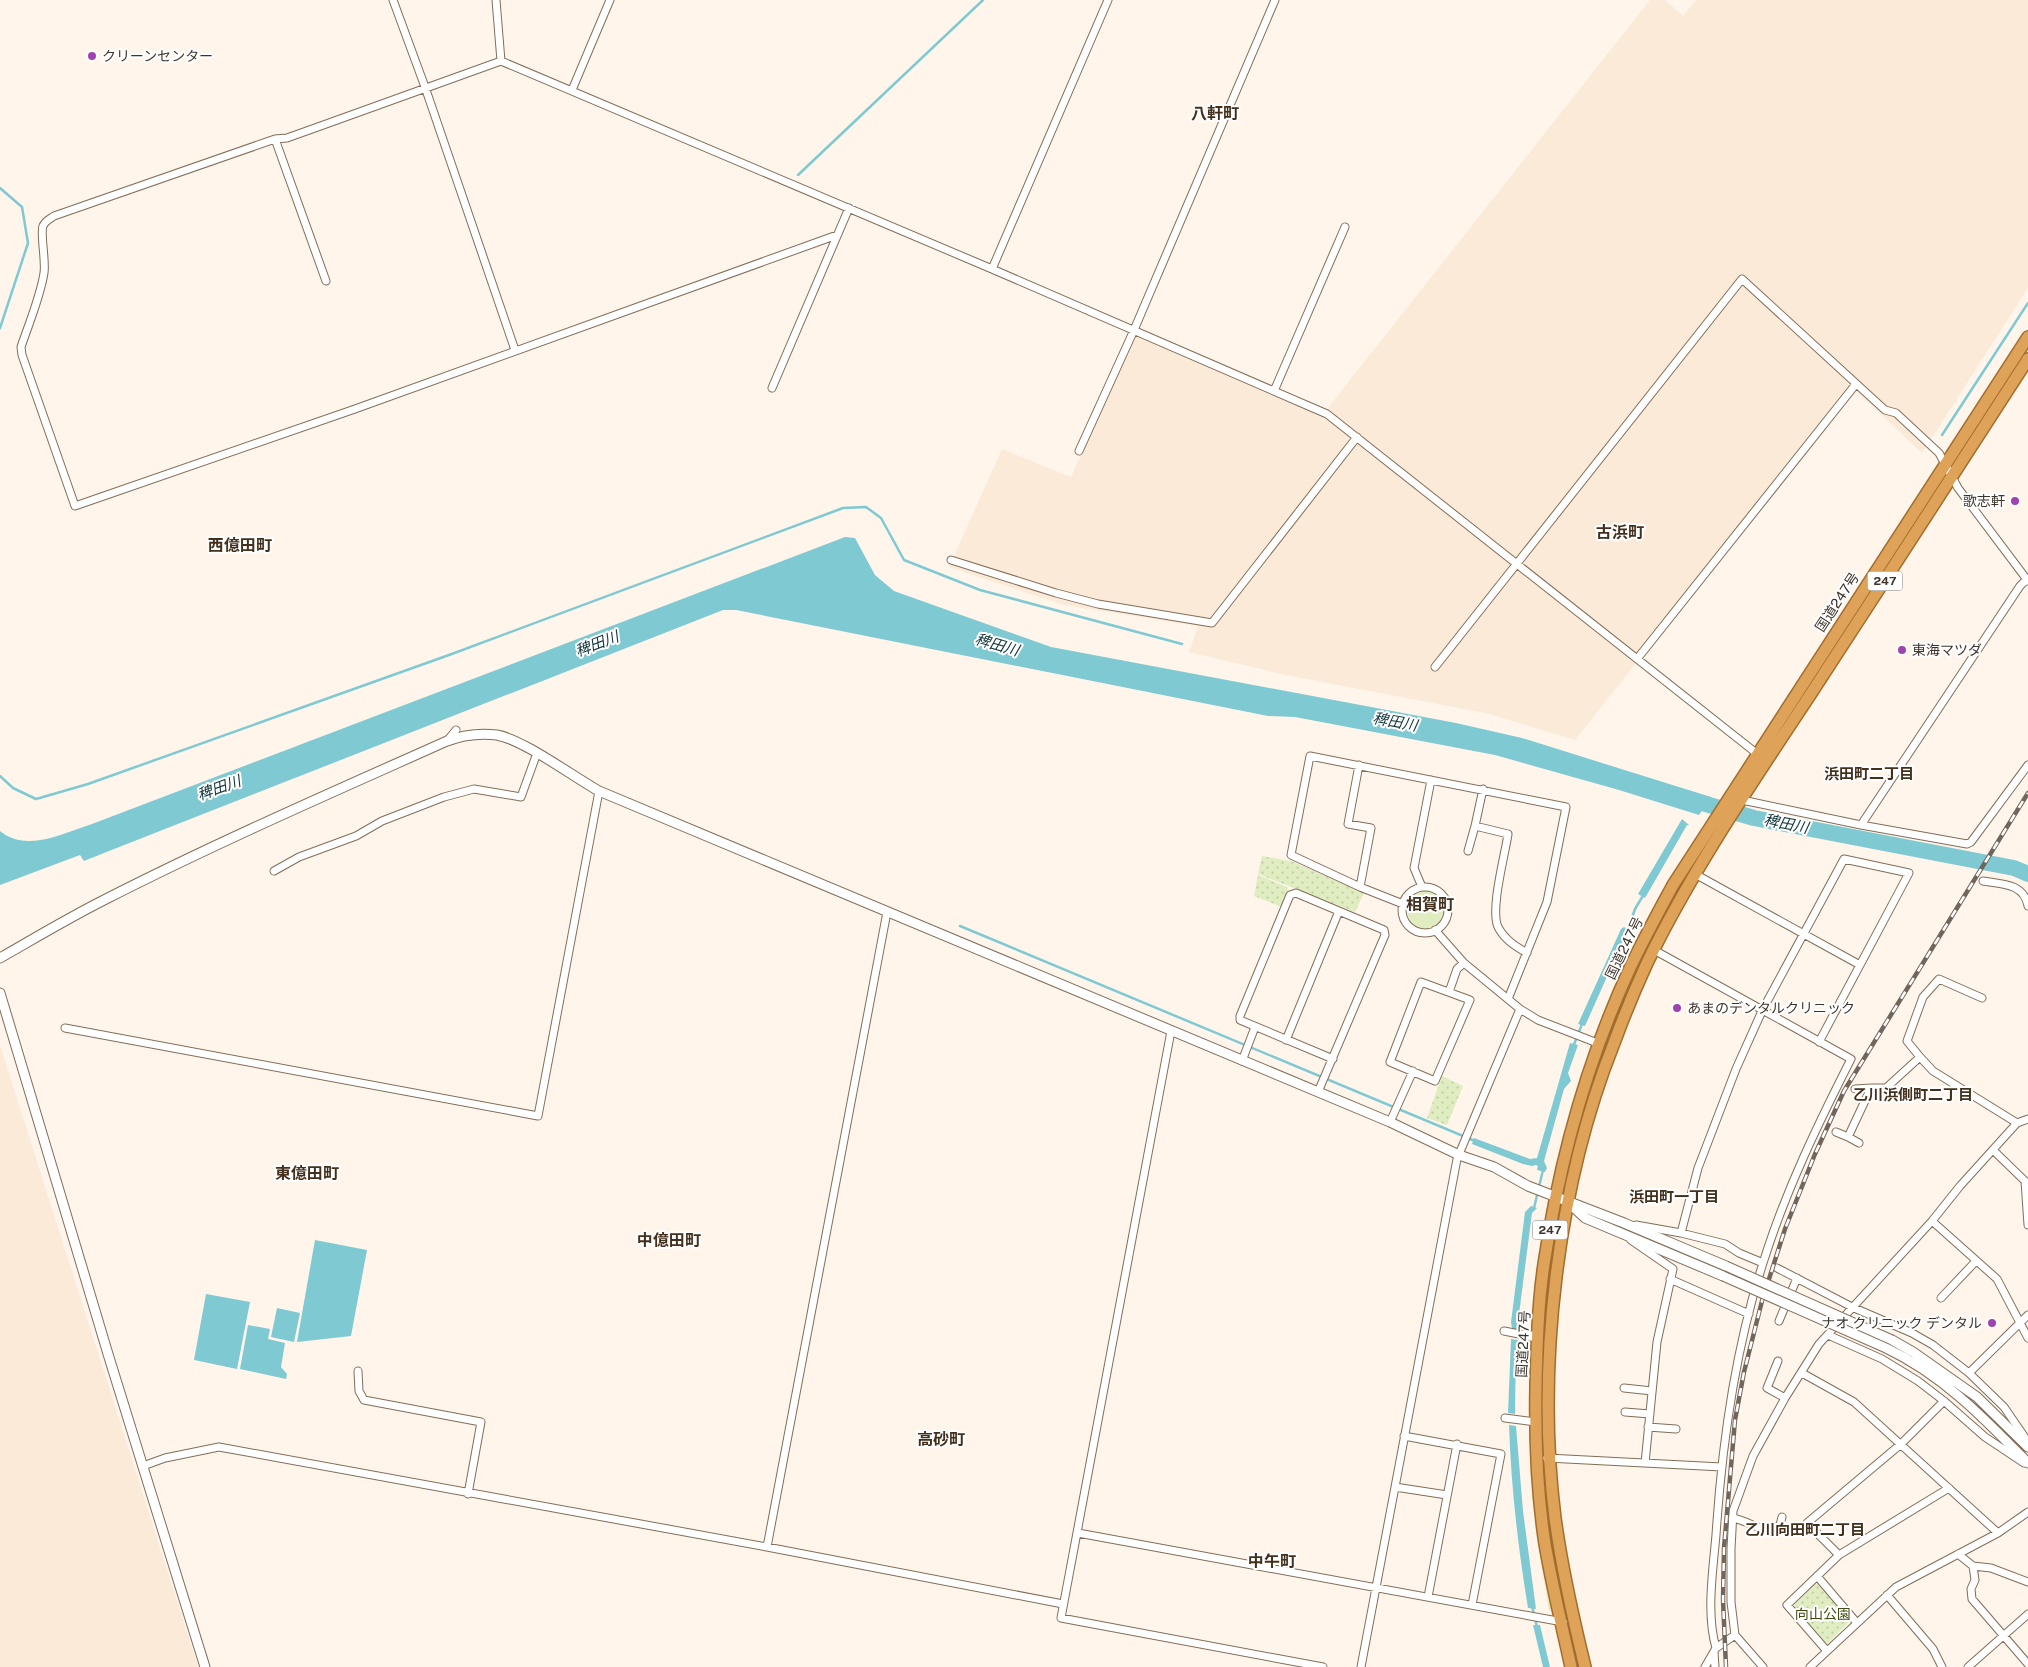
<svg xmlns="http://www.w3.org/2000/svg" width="2028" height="1667" font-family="'Public Sans','Noto Sans JP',sans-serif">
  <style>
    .built { fill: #fcead8 }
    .grass { fill: #dfedc1 }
    .park { fill: url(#park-dots) }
    .water { fill: #7fc9d3 }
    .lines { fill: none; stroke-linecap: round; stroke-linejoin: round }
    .stream { stroke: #7fc9d3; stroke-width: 2.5 }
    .river { stroke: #7fc9d3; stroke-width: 16 }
    .minor-casing { stroke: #826d58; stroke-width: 9 }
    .tertiary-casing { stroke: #826d58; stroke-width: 11 }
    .trunk-casing { stroke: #a16d2e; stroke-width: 14 }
    .minor { stroke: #fff; stroke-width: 7 }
    .tertiary { stroke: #fff; stroke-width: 9 }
    .trunk { stroke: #dea258; stroke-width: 11 }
    .rail-casing { stroke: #70665d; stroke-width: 4.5 }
    .rail { stroke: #fff; stroke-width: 2.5; stroke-dasharray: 8; stroke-linecap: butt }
    .tertiary-bridge-casing { stroke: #826d58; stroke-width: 11; stroke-linecap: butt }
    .tertiary-bridge { stroke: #fff; stroke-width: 9 }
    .poi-dot { fill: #9d44b0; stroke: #fff; stroke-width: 2 }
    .labels { text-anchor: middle; stroke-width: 4; stroke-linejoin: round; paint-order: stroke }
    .shield { fill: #fff; stroke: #78716b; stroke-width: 1 }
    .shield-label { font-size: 12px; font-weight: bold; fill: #3e342b }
    .poi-label { font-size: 14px; fill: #3e342b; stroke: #fff; text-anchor: start }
    .street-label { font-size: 14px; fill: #3e342b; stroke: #fff }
    .park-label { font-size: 14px; fill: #3f4d11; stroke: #fff }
    .water-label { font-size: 15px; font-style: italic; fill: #10353a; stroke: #fff }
    .neighbourhood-label { font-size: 15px; font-weight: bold; fill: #43301d; stroke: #fff }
    .quarter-label { font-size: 16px; font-weight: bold; fill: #43301d; stroke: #fff }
  </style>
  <defs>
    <pattern id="park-dots" width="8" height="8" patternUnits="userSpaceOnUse" patternTransform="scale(1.25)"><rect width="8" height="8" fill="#dfedc1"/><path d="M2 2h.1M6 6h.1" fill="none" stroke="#c0cca6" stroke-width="1.8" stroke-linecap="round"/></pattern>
  </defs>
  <rect width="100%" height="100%" fill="#fff5eb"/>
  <path class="built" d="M1650,0h15l18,16 13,-16h332v288l-106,165 -68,-64 -279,351 -85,-26 -204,-39 -97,-23 9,-26 -134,-21 -115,-38 53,-118 69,28 67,-150 189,82z
    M0,1045l198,622h-198z"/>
  <path class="grass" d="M1407 910a19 19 0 1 1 38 0a19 19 0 1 1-38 0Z
    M1542,1463h4l6,70 11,69 -3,-1 -12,-67z
    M1530,1471h3l7,70 11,68 -2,2 -11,-69z"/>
  <path class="park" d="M1262,856l29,5 73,32 -9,19 -97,-38z
    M1258,875l29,12 1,5 -6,15 -28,-11z
    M1442,1076l21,10 -16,39 -20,-7z
    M1815,1584h4l30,36v2l-21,21 -3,-1 -30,-34v-4z"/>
  <path class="water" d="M845,537l10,1 20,37 19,16 157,56 405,76 66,15 189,59 -12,18 -80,-25 -124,-35 -200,-38 -27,-1 -532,-106h-13l-614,241 -25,10 -4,-6 -80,30v-54c27,22 63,2 92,-7z
    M1682,819l7,6h-2l-42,73 -7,-4z
    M1624,927l6,4 -4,3 -41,92 -7,-2 43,-95z
    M1570,1043l8,2 -10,28 3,8 -7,8 -20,72 3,7 -2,4 -8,-2 1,-4 -2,-1 -4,1 -9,-2 -51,-20 2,-6 56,21 7,-1z
    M1531,1206l6,2 -5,5 -14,109 2,8 -8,-1 -1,-7 14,-110z
    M315,1240l52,10 -16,86 -54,6z
    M206,1294l44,8 -13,67 -43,-9z
    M277,1308l23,5 -6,29 -23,-5z
    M248,1325l22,4 -2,10 17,4 -4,24 6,7 -1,5 -46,-10z
    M1511,1339l7,1 -2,5 -1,69 -7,-1z
    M1509,1425l7,1 7,85 13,98 -8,-1c-10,-61 -17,-122 -19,-183z
    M1533,1625h7l10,42h-7z"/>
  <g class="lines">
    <path class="stream" d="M798,175l185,-175
      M0,188l22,19 6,36 -28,85
      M1942,435l86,-132
      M0,776l13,12 23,11 52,-15 361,-129 394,-147 23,-1 15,11 23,42 76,30 202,54
      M960,926l515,215
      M1625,931l3,-2 7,-20 9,-15
      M1573,1047l9,-23
      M1534,1208l9,-38
      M1532,1606l5,21"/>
    <path class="river" d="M1685,798l69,20 260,50 14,6"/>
    <defs>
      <path id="minor" d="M393,0l32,87 90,263
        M496,0l5,61 491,208 335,145 433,342
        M501,61l-186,67 -28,10 -12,1 -221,77c-4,3 -9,5 -11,10 -3,7 3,35 1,47 -4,25 -15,50 -23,74l1,8 53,151 280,-97 482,-174
        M572,90l38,-90
        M275,139l51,142
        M992,269l116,-269
        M772,388l77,-180
        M1274,391l71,-164
        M1079,451l55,-121 141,-330
        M951,560l105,33 42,11 114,19 145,-186
        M1637,659l219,-275
        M1435,667l307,-388 143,131 11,3 43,40 19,35 70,93
        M447,741l9,-11
        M1359,765l-11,59 23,4 -11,59
        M1483,789l-8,37 33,8c-3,21 -18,75 -10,93 7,13 17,19 29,26
        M1742,800l119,25 159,-239 7,-7
        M1861,825l106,19 4,-2 57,-77
        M1468,851l7,-25
        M274,871l25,-14 57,-21 26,-15 62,-24 30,-8 47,8 16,-44
        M1695,874l165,91
        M1983,881c18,3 41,2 45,25
        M1422,887l-8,-19 17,-88
        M1402 910a23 23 0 1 1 46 0a23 23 0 1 1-46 0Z
        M1403,904l-43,-17 -69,-32 19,-99 256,51 -19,95 -39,97
        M1435,930l29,33 56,46 18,11 62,24
        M1654,950l197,109c-33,65 -65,131 -87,201 -29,88 -42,183 -48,275 -3,35 -10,79 0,113
        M1421,982l49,18 -35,81 -45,-19z
        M1449,992l8,-23 7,-6
        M65,1028l473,88 61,-325
        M1171,1031l-110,587 262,49
        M1286,1040l53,-129
        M1920,1057l-13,-16 16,-44 16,-18 43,19
        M1242,1061l13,-34
        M1855,1089l16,-1
        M1318,1092l67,-157 -1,-5 -88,-37 -6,2 -50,121v4l93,39
        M1390,1122l23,-51
        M1836,1132l12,5
        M1859,1143l-11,-6 23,-49h15l34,-31 13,14 84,52
        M1994,1151l31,30 3,44
        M1932,1221l65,58 31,59
        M1636,1225l45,8 44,11 14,9 24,10
        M1681,1233l17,-65 38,-99 26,-58 82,-152 65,14 -90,169
        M1631,1240l42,29 -16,73 -12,121
        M1777,1268l75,39 60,26 21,12 36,28 35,34 24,35
        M1670,1279l79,35
        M1941,1298l35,-37
        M1779,1321l18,-43
        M1504,1331l20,4
        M1828,1335l54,24 36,22 26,20 41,36 39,26
        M1778,1361l-11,27 18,10
        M358,1371l1,20 5,9 117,22 -13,72
        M1802,1373l52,29 144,131
        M1969,1373l59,-58
        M1624,1388l28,3
        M1625,1412l25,2
        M1505,1418l31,4
        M1648,1427l28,2
        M1404,1436l97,18 -29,151
        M1547,1458l175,9
        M143,1466l22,-8 54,-11 548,100 296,57
        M1395,1487l52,8
        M1732,1518c14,2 25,11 39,13l9,-6 2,-8
        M1078,1533l485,89
        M767,1547l120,-635
        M1958,1554l15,12 18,2 37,14
        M1839,1555l-32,-32 94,-79 43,-43
        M1973,1566l2,14 -4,9 1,10 56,65
        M1817,1576l40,47
        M1887,1595l46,54 9,18
        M1428,1597l29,-153
        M1827,1651l-40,-46 52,-50 110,-67
        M1714,1652l1,15
        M1361,1667l96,-508 63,-150
        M1705,1667l11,-19 19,-13
        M1763,1667l-28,-32 -4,-33v-53l2,-38 20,-55 32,-58 34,-54 113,-123 28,-35 57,-63 11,-4
        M1810,1667l86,-80 102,-54 30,-21
        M1968,1667l60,-53"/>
      <path id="tertiary" d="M0,958c35,-20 70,-41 106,-59 112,-57 227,-107 341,-158 16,-6 33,-8 50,-6 27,5 75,41 102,56l791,331 69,33 35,12 34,19 96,37 102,43
        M0,993l108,361 97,313
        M1572,1206l13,12 138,58
        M1524,1335l13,2
        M1892,1340l21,12 64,45 51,50
        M1886,1348c57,27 99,71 142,115"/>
      <path id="trunk" d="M1571,1667c-9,-41 -19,-82 -26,-123 -8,-52 -10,-106 -9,-158 1,-41 2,-82 8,-122 15,-101 43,-203 86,-296 13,-28 28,-55 43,-83l355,-548
        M1585,1667c-12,-49 -23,-98 -30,-149 -19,-152 2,-332 59,-475 10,-27 21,-54 33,-80 46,-95 107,-183 165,-271 72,-111 144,-221 216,-333"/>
    </defs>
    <use href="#minor" class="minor-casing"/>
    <use href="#tertiary" class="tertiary-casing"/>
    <use href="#trunk" class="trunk-casing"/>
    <use href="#minor" class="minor"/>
    <use href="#tertiary" class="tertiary"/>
    <use href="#trunk" class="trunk"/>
    <defs>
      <path id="rail" d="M1726,1667l-3,-67 1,-52 11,-128 9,-48 18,-71 23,-72 30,-75 29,-63 184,-298"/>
    </defs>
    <use href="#rail" class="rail-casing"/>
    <use href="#rail" class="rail"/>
    <defs>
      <path id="tertiary-bridge" d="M1726,1266l166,74
        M1723,1276l163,72"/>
    </defs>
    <use href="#tertiary-bridge" class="tertiary-bridge-casing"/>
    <use href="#tertiary-bridge" class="tertiary-bridge"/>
  </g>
  <g class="poi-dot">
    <circle cx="92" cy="56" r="5"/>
    <circle cx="2015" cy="501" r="5"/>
    <circle cx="1902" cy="650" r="5"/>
    <circle cx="1677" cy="1008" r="5"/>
    <circle cx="1992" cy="1323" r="5"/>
  </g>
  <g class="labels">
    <g class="shield">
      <rect x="1867.5" y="571.5" width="35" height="19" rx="4"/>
      <rect x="1532.5" y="1220.5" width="35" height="19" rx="4"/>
    </g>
    <g class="shield-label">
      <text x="1885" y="585">247</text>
      <text x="1550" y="1234">247</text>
    </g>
    <g class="poi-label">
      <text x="102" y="61">クリーンセンター</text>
      <text x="2005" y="506" text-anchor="end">歌志軒</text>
      <text x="1912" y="655">東海マツダ</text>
      <text x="1687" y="1013">あまのデンタルクリニック</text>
      <text x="1982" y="1328" text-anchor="end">ナオ クリニック デンタル</text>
    </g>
    <g class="street-label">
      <text transform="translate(1837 602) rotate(-57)" y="5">国道247号</text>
      <text transform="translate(1624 948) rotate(-64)" y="5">国道247号</text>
      <text transform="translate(1523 1344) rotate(-87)" y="5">国道247号</text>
    </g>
    <g class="park-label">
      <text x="1823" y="1619">向山公園</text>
    </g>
    <g class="water-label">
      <text transform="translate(597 644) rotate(-21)" y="5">稗田川</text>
      <text transform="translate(997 645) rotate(16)" y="5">稗田川</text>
      <text transform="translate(1395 722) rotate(10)" y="5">稗田川</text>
      <text transform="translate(219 788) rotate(-20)" y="5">稗田川</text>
      <text transform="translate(1786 824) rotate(11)" y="5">稗田川</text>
    </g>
    <g class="neighbourhood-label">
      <text x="1869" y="779">浜田町二丁目</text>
      <text x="1913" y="1100">乙川浜側町二丁目</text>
      <text x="1674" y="1202">浜田町一丁目</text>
      <text x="1805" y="1535">乙川向田町二丁目</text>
    </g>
    <g class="quarter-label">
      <text x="1215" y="119">八軒町</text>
      <text x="1620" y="538">古浜町</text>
      <text x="240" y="551">西億田町</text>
      <text x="1430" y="910">相賀町</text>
      <text x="307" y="1179">東億田町</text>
      <text x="669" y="1246">中億田町</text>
      <text x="941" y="1445">高砂町</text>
      <text x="1272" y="1567">中午町</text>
    </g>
  </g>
</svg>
